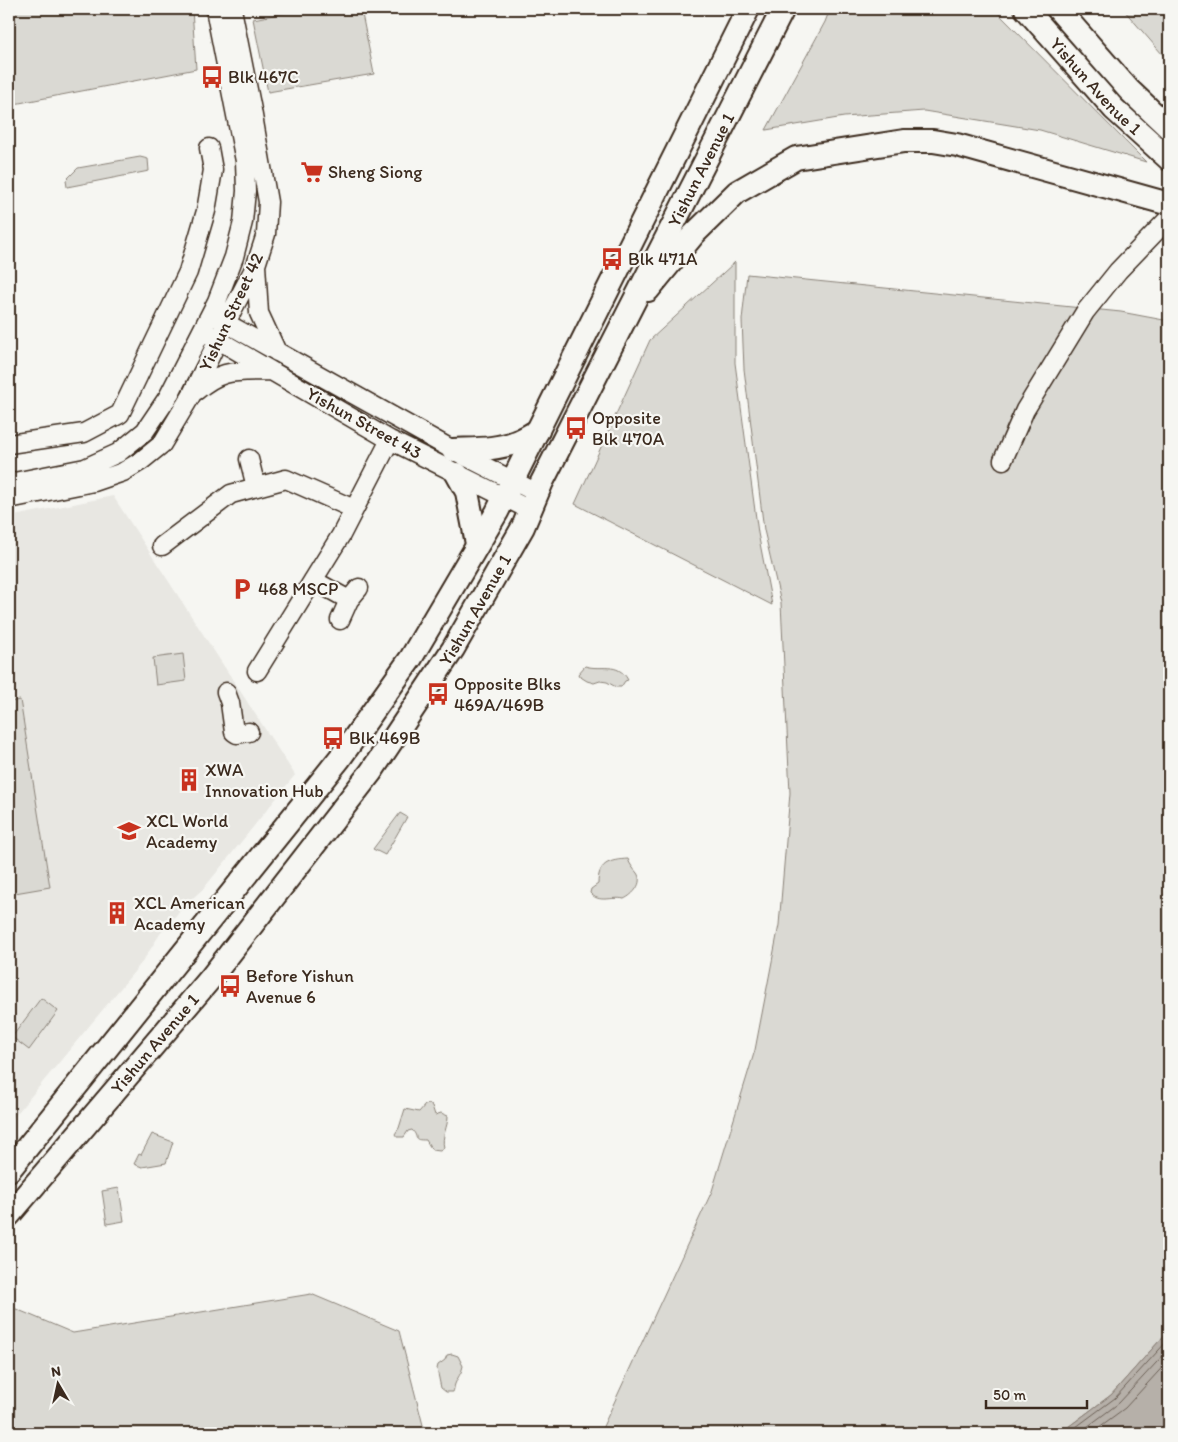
<svg xmlns="http://www.w3.org/2000/svg" width="1178" height="1442" font-family="Itim,sans-serif">
  <style>
    .built { fill: #e8e7e2 }
    .green { fill: #dad9d3; stroke: #8a8278 }
    .water { fill: #b6b0a9; stroke: #857a71 }
    .lines { fill: none; stroke-linecap: round; stroke-linejoin: round }
    .shore { stroke: #6c6056; stroke-width: 1 }
    .minor-casing { stroke: #3b2a1e; stroke-width: 21 }
    .major-casing { stroke: #3b2a1e; stroke-width: 26 }
    .minor { stroke: #f6f6f2; stroke-width: 18 }
    .major { stroke: #f6f6f2; stroke-width: 22 }
    .labels { text-anchor: middle; stroke-width: 4.5; stroke-linejoin: round; paint-order: stroke }
    .poi-label { font-size: 18px; fill: #3b2a1e; stroke: #f6f6f2; text-anchor: start }
    .street-label { font-size: 18px; fill: #3b2a1e; stroke: #f6f6f2 }
  </style>
  <rect width="100%" height="100%" fill="#f6f6f2"/>
  <filter id="ink" filterUnits="userSpaceOnUse"><feTurbulence type="fractalNoise" baseFrequency=".02" numOctaves="2"/><feDisplacementMap in="SourceGraphic" scale="10" xChannelSelector="R" yChannelSelector="G"/><feConvolveMatrix kernelMatrix="1 2 1 2 8 2 1 2 1" color-interpolation-filters="sRGB"/></filter>
  <g filter="url(#ink)">
    <path class="built" d="M113,496l182,279 -91,113 -20,18 -24,28 -17,27 -134,162v-606z"/>
    <path class="green" d="M12,9h180l4,60 -187,36v-95z
      M305,9h56l13,65 -106,18 -15,-73z
      M830,9h164l152,153 -106,-32 -116,-19 -80,6 -78,13 59,-108z
      M1123,9h46v53z
      M140,157l8,2 1,12 -82,16 -1,-7 12,-12z
      M735,262v101l23,170 14,72 -197,-101 75,-164z
      M747,274l374,38 48,9v1009l-58,65 -51,38h-460l112,-242 43,-141 24,-125 11,-132 -9,-190 -17,-73 -20,-161 -2,-49z
      M183,654l3,27 -30,4 -3,-27z
      M585,666c16,5 33,-5 43,14l-3,1 -4,6h-5l-9,-5 -7,-1 -6,2 -7,-2 -8,-5 -1,-2z
      M20,700l30,187 -41,7v-192z
      M400,813l7,4 -22,38 -12,-6z
      M628,859c2,6 5,9 9,14 7,10 -4,22 -13,26 -12,-3 -25,5 -34,-6l1,-4 7,-5c0,-21 11,-24 30,-25z
      M41,998l17,13 -29,39 -17,-13z
      M429,1104l3,2 3,9 6,-2 7,3c0,11 -7,20 -4,32l-4,3 -8,-1 -6,-10c-15,0 -6,-2 -14,-10l-4,1 -4,6h-7l-2,-3 4,-6 6,-19 14,3 6,-7z
      M152,1134l21,8 -7,21 -24,4 -8,-3 5,-10 2,1z
      M119,1188l5,33 -17,3 -5,-33z
      M311,1294l88,37 26,102h-416v-127l64,27z
      M452,1354l6,2 5,10c-1,7 -6,12 -8,18 -1,3 -1,6 -2,8h-7l-5,-4 -4,-19 1,-4 7,-5 2,-5z"/>
    <path class="water" d="M1169,1330v103h-109l51,-38z"/>
    <g class="lines">
      <path class="shore" d="M1068,1433l47,-35 54,-59
        M1079,1433l40,-30 50,-54
        M1091,1433l34,-25 44,-48"/>
      <defs>
        <path id="minor" d="M256,265l3,48 18,39
          M217,318l236,132 84,43
          M208,334l182,106 140,70
          M196,391c27,-23 40,-19 73,-20
          M9,444l75,-11 36,-19 68,-142 18,-61 7,-41 -4,-22
          M249,459l7,28
          M1003,460l22,-50 60,-98 33,-41 51,-53
          M9,483l76,-15 33,-15 27,-22 23,-34 49,-96 17,-44 9,-35 3,-31 -1,-30 -30,-152
          M9,499l85,-17 29,-10 18,-11 21,-17 30,-50 41,-85 23,-44 10,-31 2,-32 -16,-92 -20,-101
          M162,546l69,-52 55,-15 68,30
          M313,580l36,20 -9,20
          M349,600l10,-12
          M257,671l84,-136 49,-95
          M226,692l4,11 4,29 3,2 12,-2"/>
        <g id="major">
          <path id="s1" d="M1026,9l88,100 55,50"/>
          <path d="M1058,9l71,81 40,38"/>
          <path d="M648,290l46,-56 43,-42 59,-34 108,-17h29l24,4 212,59"/>
          <path d="M453,450c21,-1 44,0 63,-8 8,-3 15,-8 22,-11"/>
          <path d="M457,474l10,18 10,52"/>
          <path d="M9,1170l331,-412 71,-100 86,-146 251,-503"/>
          <path id="s2" d="M9,1215l201,-236 161,-207 82,-123 70,-122 19,-45 241,-473"/>
        </g>
      </defs>
      <use href="#minor" class="minor-casing"/>
      <use href="#major" class="major-casing"/>
      <use href="#minor" class="minor"/>
      <use href="#major" class="major"/>
    </g>
  </g>
  <defs>
    <symbol id="bus-bare" viewBox="-9 -9 18 18"><path d="M-5-6H5V4H4V6H2V4H-2V6H-4V4H-5ZM-3.5-4V0h7V-4ZM-3.5 1.2v1.5H-2V1.2ZM2 1.2v1.5H3.5V1.2Z" fill="#c8321e" stroke="#f6f6f2" stroke-width="2.5" paint-order="stroke"/></symbol>
    <symbol id="supermarket-bare" viewBox="-9 -9 18 18"><path d="M-6-5.5h2.5l.6 2H6L4.5 2H-2.5L-4.4-4H-6ZM-1.5 3.2a1.3 1.3 0 1 0 .1 0ZM3 3.2a1.3 1.3 0 1 0 .1 0Z" fill="#c8321e" stroke="#f6f6f2" stroke-width="2.5" paint-order="stroke"/></symbol>
    <symbol id="parking-bare" viewBox="-9 -9 18 18"><path d="M-3.5-5.5H1a3.5 3.5 0 0 1 0 7H-1V5.5H-3.5ZM-1-3.4V-.6H.8a1.4 1.4 0 0 0 0-2.8Z" fill="#c8321e" stroke="#f6f6f2" stroke-width="2.5" paint-order="stroke"/></symbol>
    <symbol id="building-bare" viewBox="-9 -9 18 18"><path d="M-4-6H4V6H1V3H-1V6H-4ZM-2.5-4.3h1.7v1.8h-1.7ZM.8-4.3h1.7v1.8H.8ZM-2.5-1h1.7V.8h-1.7ZM.8-1h1.7V.8H.8Z" fill="#c8321e" stroke="#f6f6f2" stroke-width="2.5" paint-order="stroke"/></symbol>
    <symbol id="school-bare" viewBox="-9 -9 18 18"><path d="M0-5L7-2L0 1L-7-2ZM-4 1L0 2.5L4 1V4Q0 6-4 4Z" fill="#c8321e" stroke="#f6f6f2" stroke-width="2.5" paint-order="stroke"/></symbol>
  </defs>
  <g fill-rule="evenodd">
    <use href="#bus-bare" x="196" y="61" width="32" height="32"/>
    <use href="#supermarket-bare" x="296" y="156" width="32" height="32"/>
    <use href="#bus-bare" x="596" y="243" width="32" height="32"/>
    <use href="#bus-bare" x="560" y="412" width="32" height="32"/>
    <use href="#parking-bare" x="226" y="573" width="32" height="32"/>
    <use href="#bus-bare" x="422" y="678" width="32" height="32"/>
    <use href="#bus-bare" x="317" y="722" width="32" height="32"/>
    <use href="#building-bare" x="173" y="764" width="32" height="32"/>
    <use href="#school-bare" x="113" y="815" width="32" height="32"/>
    <use href="#building-bare" x="101" y="897" width="32" height="32"/>
    <use href="#bus-bare" x="214" y="970" width="32" height="32"/>
  </g>
  <g class="labels">
    <g class="poi-label">
      <text x="228" y="83">Blk 467C</text>
      <text x="328" y="178">Sheng Siong</text>
      <text x="628" y="265">Blk 471A</text>
      <text x="592" y="424">Opposite<tspan x="592" dy="21">Blk 470A</tspan></text>
      <text x="258" y="595">468 MSCP</text>
      <text x="454" y="690">Opposite Blks<tspan x="454" dy="21">469A/469B</tspan></text>
      <text x="349" y="744">Blk 469B</text>
      <text x="205" y="776">XWA<tspan x="205" dy="21">Innovation Hub</tspan></text>
      <text x="146" y="827">XCL World<tspan x="146" dy="21">Academy</tspan></text>
      <text x="134" y="909">XCL American<tspan x="134" dy="21">Academy</tspan></text>
      <text x="246" y="982">Before Yishun<tspan x="246" dy="21">Avenue 6</tspan></text>
    </g>
    <g class="street-label">
      <text dy="6" stroke="none"><textPath href="#s1" startOffset="104">Yishun Avenue 1</textPath></text>
      <text dy="6" stroke="none"><textPath href="#s2" startOffset="1260">Yishun Avenue 1</textPath></text>
      <text transform="translate(231 312) rotate(-65)" y="6">Yishun Street 42</text>
      <text transform="translate(364 423) rotate(29)" y="6">Yishun Street 43</text>
      <text dy="6" stroke="none"><textPath href="#s2" startOffset="765">Yishun Avenue 1</textPath></text>
      <text dy="6" stroke="none"><textPath href="#s2" startOffset="225">Yishun Avenue 1</textPath></text>
    </g>
  </g>
  <rect width="1178" height="1442" fill="none" stroke="#f6f6f2" stroke-width="30"/>
  <rect x="15" y="15" width="1148" height="1412" fill="none" stroke="#3b2a1e" stroke-width="2" filter="url(#ink)"/>
  <g transform="translate(58 1384) rotate(351)" stroke="#f6f6f2" stroke-width="4" paint-order="stroke">
  <path d="M0-4L9 19L0 12L-9 19Z" fill="#3b2a1e"/>
  <text y="-8" font-size="14" font-weight="bold" text-anchor="middle" fill="#3b2a1e">N</text>
  </g>
  <path d="M986 1400v8h101v-8" fill="none" stroke="#3b2a1e" stroke-width="2.5"/>
  <text x="993" y="1400" font-size="15" fill="#3b2a1e" stroke="#f6f6f2" stroke-width="4" paint-order="stroke">50 m</text>
</svg>
